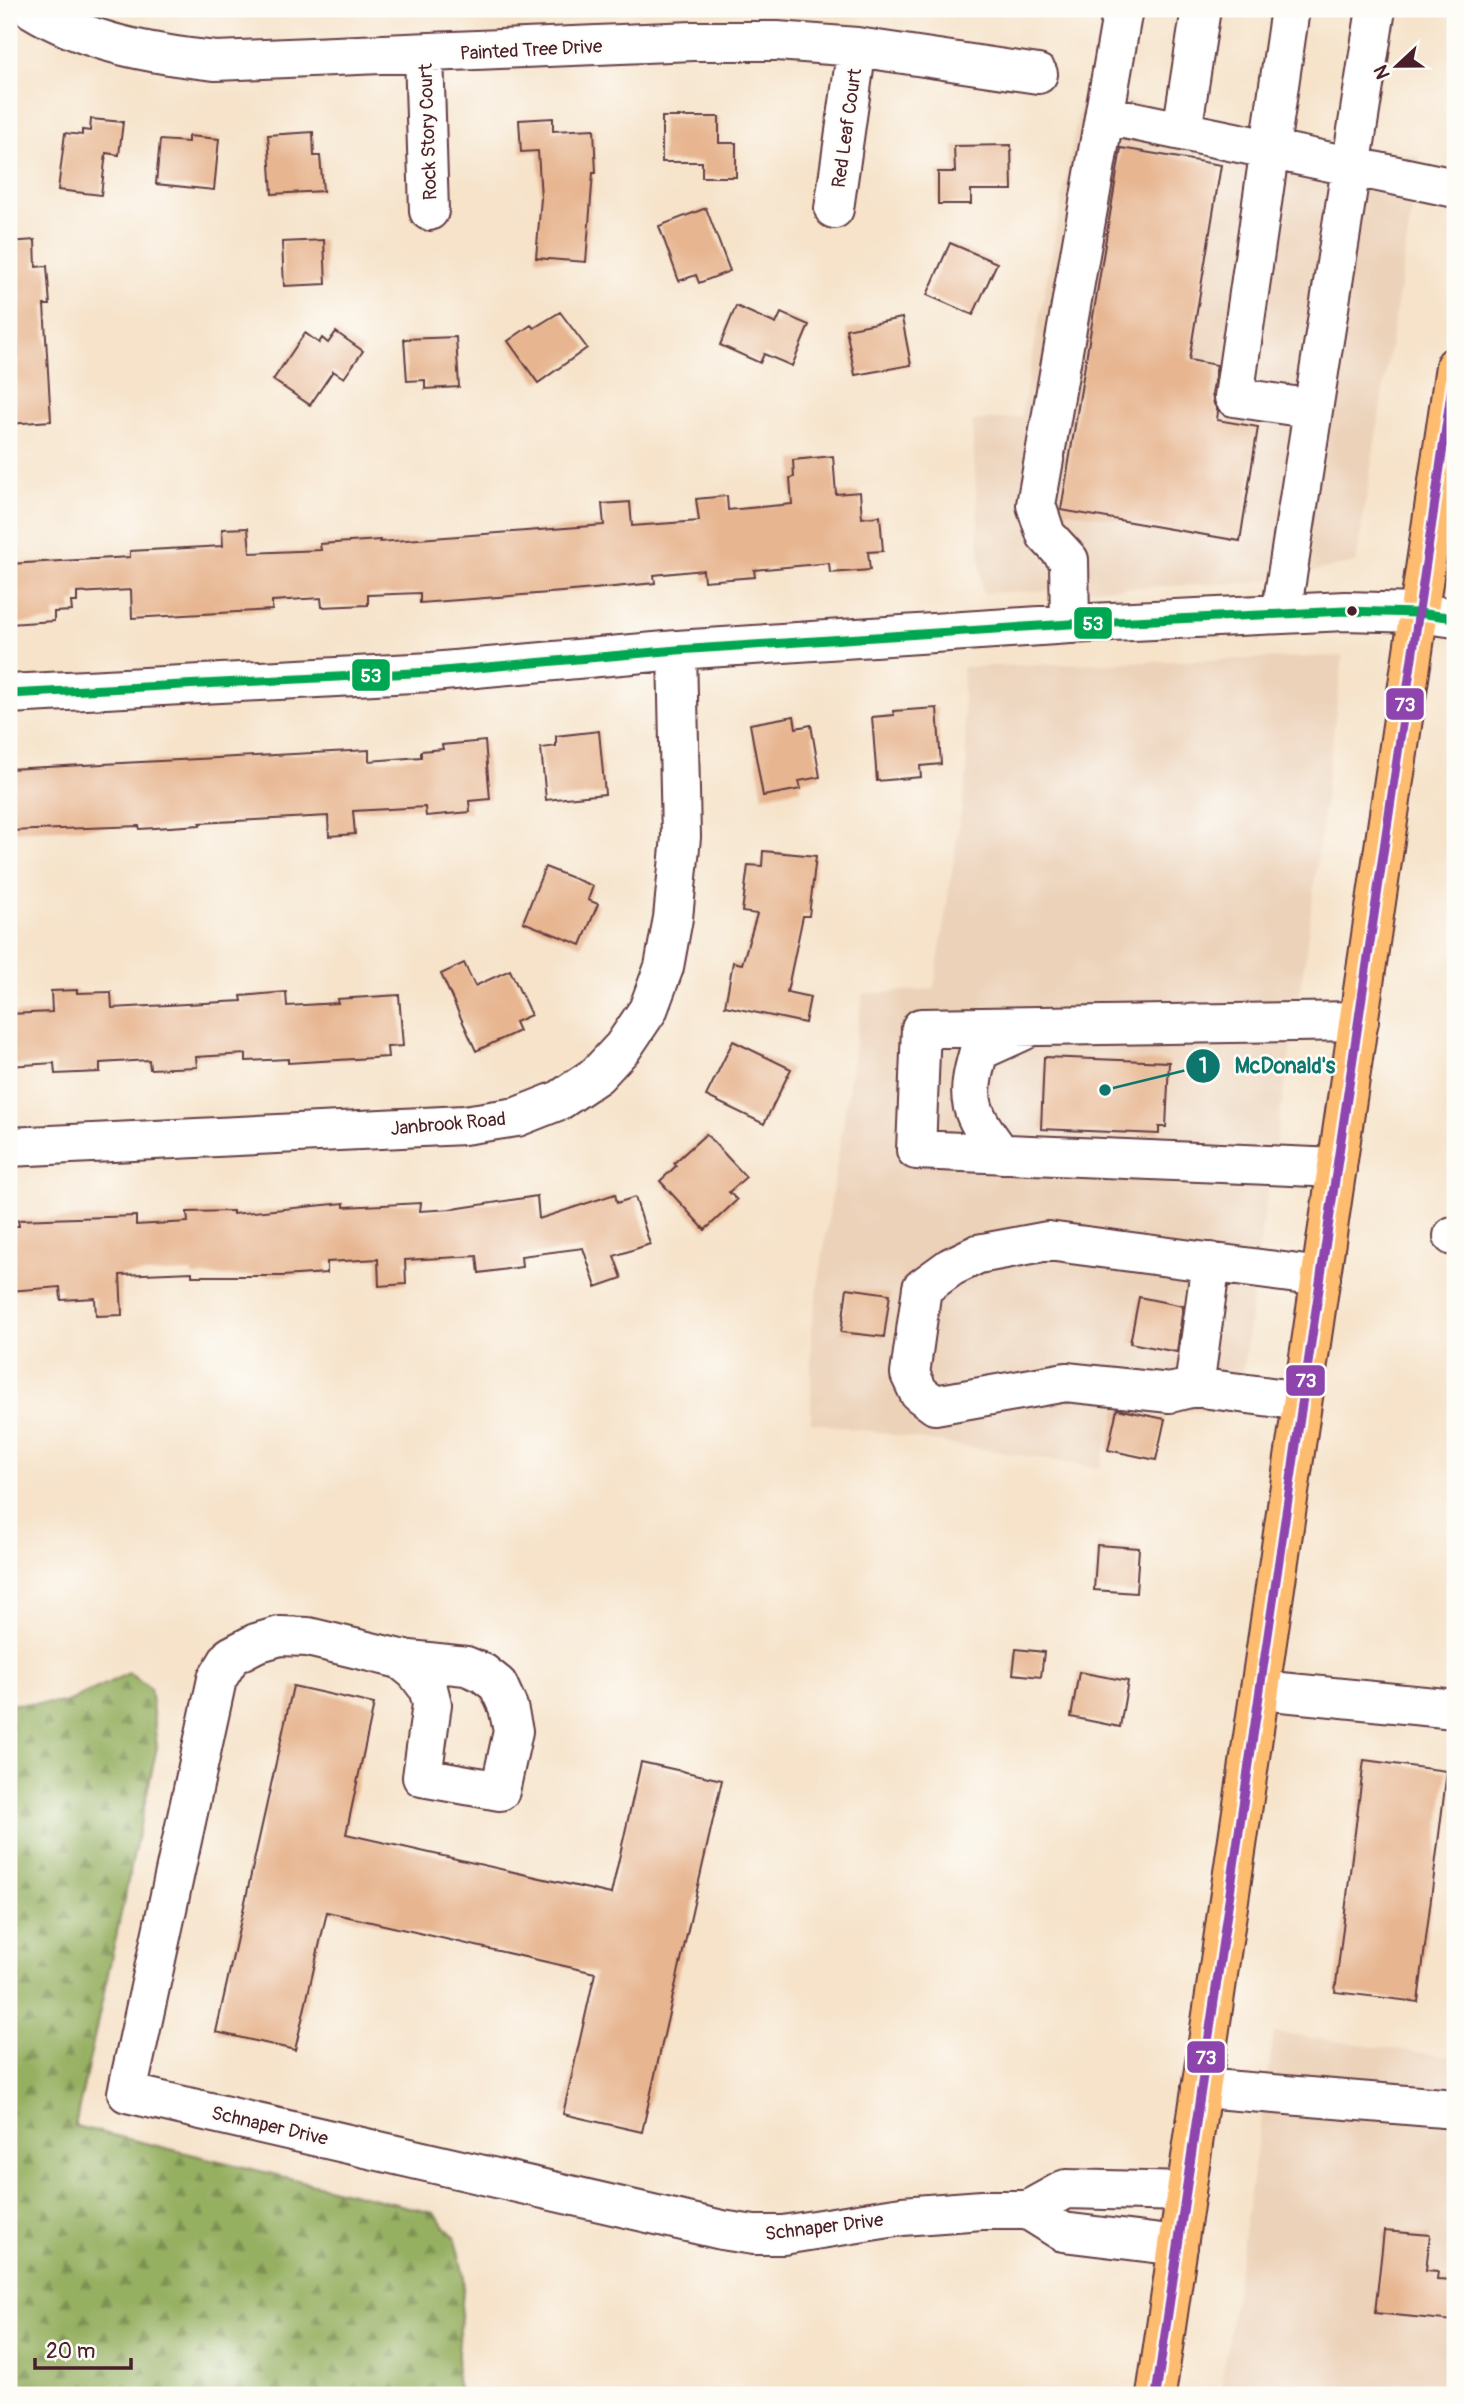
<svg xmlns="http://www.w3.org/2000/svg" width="1464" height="2404" font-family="Pangolin,sans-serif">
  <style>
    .built { fill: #ecd2b9 }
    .forest { fill: url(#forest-firs); stroke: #706846; stroke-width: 2 }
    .building { fill: #e7b590 }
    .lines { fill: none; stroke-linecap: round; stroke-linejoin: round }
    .minor-casing { stroke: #643c43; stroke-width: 42 }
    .major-casing { stroke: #643c43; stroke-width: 42 }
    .minor { stroke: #fff; stroke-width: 38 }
    .major { stroke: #febc70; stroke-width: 38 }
    .bus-1-casing { stroke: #fdfcf7; stroke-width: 14 }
    .bus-2-casing { stroke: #fdfcf7; stroke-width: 14 }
    .bus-1 { stroke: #00a651; stroke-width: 9 }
    .bus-2 { stroke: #8e44ad; stroke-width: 9 }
    .bus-dot { fill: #4a1f2b; stroke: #fdfcf7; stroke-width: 2.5 }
    .labels { text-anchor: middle; stroke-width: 5; stroke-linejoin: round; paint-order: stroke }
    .street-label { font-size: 19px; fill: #4a1f2b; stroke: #fdfcf7 }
    .leader { fill: none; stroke: #0f766e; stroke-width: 2.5 }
    .callout-dot { fill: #0f766e; stroke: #fdfcf7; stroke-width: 2.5 }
    .mark-label { font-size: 21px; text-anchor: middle; font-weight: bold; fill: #fff }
    .callout-label { font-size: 21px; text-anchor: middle; font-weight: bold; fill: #0f766e; stroke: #fdfcf7; stroke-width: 5; stroke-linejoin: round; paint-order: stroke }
    .line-badge { stroke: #fdfcf7; stroke-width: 2.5 }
    .badge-label { font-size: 19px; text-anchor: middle; font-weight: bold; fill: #fff }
  </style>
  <defs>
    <pattern id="forest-firs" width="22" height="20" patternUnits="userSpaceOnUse" patternTransform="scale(1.75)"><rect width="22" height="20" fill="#96b062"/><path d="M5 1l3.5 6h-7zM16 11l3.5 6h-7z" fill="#7c8f51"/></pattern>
  </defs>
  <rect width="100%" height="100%" fill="#fdfcf7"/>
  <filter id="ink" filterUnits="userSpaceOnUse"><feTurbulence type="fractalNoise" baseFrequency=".0143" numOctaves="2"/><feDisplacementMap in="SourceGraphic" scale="14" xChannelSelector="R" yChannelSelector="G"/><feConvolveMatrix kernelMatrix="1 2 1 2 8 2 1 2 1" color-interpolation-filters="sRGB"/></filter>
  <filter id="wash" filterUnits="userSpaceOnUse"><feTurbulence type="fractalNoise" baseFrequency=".00686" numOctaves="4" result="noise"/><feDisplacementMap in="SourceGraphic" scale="28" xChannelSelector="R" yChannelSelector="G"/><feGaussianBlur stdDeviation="1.57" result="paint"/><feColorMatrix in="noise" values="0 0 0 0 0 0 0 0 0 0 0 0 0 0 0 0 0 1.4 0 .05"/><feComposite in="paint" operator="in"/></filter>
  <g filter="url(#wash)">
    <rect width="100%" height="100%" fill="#f6e3ca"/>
    <path class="built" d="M1082,93l338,64 -64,406 -106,20 -268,10 -10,-172 49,-4z
      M1343,656l-38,303 -41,256 -27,197 -120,-3 -17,59 -289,-46v-90l52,-338 71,-5 33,-216 -5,-106z
      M1274,2033l181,24v338h-235z"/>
    <path class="forest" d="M129,1673l21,15 7,59 -82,379 358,87 22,25 9,39 -8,103 4,15h-451v-691l57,-1z"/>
    <g id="blocks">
      <path class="building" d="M662,117h57v26h17v34h-34v-15h-40z
        M553,118v13l41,-2 2,44h-3l-7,89 -50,-4 5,-60 -3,-47 -17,1 -2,-32z
        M91,119l32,3 -4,33 -13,-2 -5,42 -43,-5 7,-57 17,2v-5l8,1z
        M313,132l1,24h6l3,35 -51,3 -4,-59z
        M188,136l31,3 -5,51 -58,-6 4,-44 28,2z
        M1011,145l1,45h-41v14h-33v-32h17l-1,-26z
        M1121,148l100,17 -32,195 28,5 -5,29 2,10 4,7 -1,9 41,7 -18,114 -179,-31z
        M706,208l24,63 -31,12 -3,-8 -17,6 -20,-55z
        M35,240l1,27 11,-1 3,39h-6l7,116 -42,3v-68l9,-1 -2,-49 -7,1v-65z
        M324,240l2,44 -42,2 -2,-44z
        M950,243l47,20 -24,52 -46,-20z
        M736,306l40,18 5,-11 28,12 -17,41 -28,-12 -4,9 -40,-18z
        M560,312l27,36 -49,35 -30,-42 23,-16 3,3z
        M902,318l9,47 -56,10 -9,-46z
        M336,332l27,19 -19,27 -11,-7 -23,34 -37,-25 32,-47 14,10 3,-5 6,5z
        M456,337l3,50 -34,2v-9l-18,1 -3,-42z
        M833,456l3,38 24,-2 2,26 18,-2 3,35 -15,1 2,18 -40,3 -1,-10 -75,7 1,7 -51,4 -1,-11 -49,5 1,8 -93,9 -142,11v-10l-52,2v10l-46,2 -1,-9 -49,3v9l-140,8 -1,-28 -54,3v9h-6l1,9 -18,1v9l-45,3v-60l121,-7v-6l93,-5 -1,-17 26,-1 2,25 71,-3 -1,-6 60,-4v2l224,-17 -2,-21 28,-2 2,24 67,-5 -3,-22 31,-3 1,14 64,-6 -2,-26 4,-1 -1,-17z
        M937,708l4,56 -21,2 1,11 -44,4 -5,-64 22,-2 -1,-4z
        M794,716l2,12 15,-3 9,52 -21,4 2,8 -38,7 -13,-72z
        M599,731l6,63 -59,6 -5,-52 15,-2v-10z
        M485,741l5,58 -21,2 1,11 -44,4 -1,-9 -72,4 2,23 -26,2 -1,-20 -128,7v2l-60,4 -1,-3 -130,5v-62l360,-19v11l52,-4v-6l22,-2 -1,-4z
        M763,851l53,5 -7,60h-6l-16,76 23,5 -5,26 -80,-17 8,-44 9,2 15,-50 -15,-2 6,-47 14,1z
        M545,867l48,19 -5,14 10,4 -17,41 -58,-23z
        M464,963l11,23 35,-16 21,45 -16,7 4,9 -43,20 -35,-77z
        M77,990v3l34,-1 1,16 130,-7 -1,-5 45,-4 1,14 51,-3 -1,-4 62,-4 4,51 -16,1 1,10 -100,6v-4l-42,2v-7l-50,3 1,10 -47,2 -1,-9 -49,3v9l-45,2 -1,-11 -45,3v-52l43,-2 -1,-21z
        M733,1041l58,28 -27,55 -58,-28z
        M1044,1057l125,5 -3,65h-7v7l-118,-5z
        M706,1134l40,43 -17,15 8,8 -32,30 -45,-49 16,-15 -2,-3z
        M615,1194l2,9 18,-6 15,47 -36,12 8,22 -26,9 -13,-39 -62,8 1,11 -43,6 -2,-17 -72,4 1,24 -27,2 -1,-27 -51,3v11l-45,3h-90v-4l-72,3 2,40 -26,1 -1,-18 -34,2 -1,-13 -51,4v-65h10l-1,-6 118,-4v9l52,-3 -1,-10 46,-1v3l111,-11v4l77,-4 -1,8 33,-2 84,-13 2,23z
        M847,1288l43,6 -6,43 -43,-5z
        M1139,1297l44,9 -6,46 -47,-9z
        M1117,1409l48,10 -9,41 -48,-10z
        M1097,1545l42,3 -3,45 -42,-3z
        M1016,1649l28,3 -3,25 -28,-3z
        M1079,1672l49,9 -8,46 -49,-10z
        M293,1686l81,18 -28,130 265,60 30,-132 81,18 -80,352 -79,-18 32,-141 -268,-61 -32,138 -79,-18z
        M1364,1760l83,11 -29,231 -83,-10z
        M1384,2231l46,4 -4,35 12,1 -1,8 18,1 -1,41 -79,-8z"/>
    </g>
  </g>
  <g filter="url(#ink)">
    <use href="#blocks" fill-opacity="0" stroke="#643c43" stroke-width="2"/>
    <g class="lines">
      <defs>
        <path id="minor" d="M32,9c56,34 118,45 184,52l477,-20h84l80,6 181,27
          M1290,9l-56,388 79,12
          M424,54l5,157
          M1105,115l350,73
          M1182,131l19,-122
          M834,209l23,-162
          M1281,614l95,-605
          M1070,624l-1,-64 -23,-25 -10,-30 87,-496
          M9,694l423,-22 245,-22 393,-26 275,-13 73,2 37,5
          M9,1147l455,-22 53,-8 43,-17 37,-25 26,-28 25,-37 16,-43 9,-49 8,-81 -4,-187
          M1001,1154c-31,-42 -37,-52 -22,-103l44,-20
          M1337,1168l-421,-18 5,-122 438,-7
          M1453,1236h2
          M1194,1387l17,-125
          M1302,1401l-108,-14 -24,6 -104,-11 -131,23 -16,-12 -9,-19 12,-86 29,-21 27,-13 70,-13 273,36
          M400,1659l66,7 17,7 15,12 10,22 5,24 -13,60 -78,-14 10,-73 -4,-16 -12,-16 -16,-13 -92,-22 -28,-1 -24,7 -25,13 -14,23 -90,414 595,137 32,5h29l119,-19 80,-6h46l38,-21 120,3
          M1260,1690l195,19
          M1201,2088l254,21
          M1028,2210l35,22 115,14"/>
        <path id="major" d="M1156,2395l299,-2029"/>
      </defs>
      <use href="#minor" class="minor-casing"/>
      <use href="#major" class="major-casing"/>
      <use href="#minor" class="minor"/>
      <use href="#major" class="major"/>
      <defs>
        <path id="bus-1" d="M9,694l423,-22 245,-22 393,-26 275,-13 73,2 37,5"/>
        <path id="bus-2" d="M1156,2395l299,-2029"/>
      </defs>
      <use href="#bus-1" class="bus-1-casing"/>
      <use href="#bus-2" class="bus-2-casing"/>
      <use href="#bus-1" class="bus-1"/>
      <use href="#bus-2" class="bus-2"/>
    </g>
  </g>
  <circle class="bus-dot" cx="1352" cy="611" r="6"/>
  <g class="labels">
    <g class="street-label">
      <text transform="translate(531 49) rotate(-3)" y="7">Painted Tree Drive</text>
      <text transform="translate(846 128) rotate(-82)" y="7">Red Leaf Court</text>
      <text transform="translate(427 132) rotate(-92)" y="7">Rock Story Court</text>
      <text transform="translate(448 1123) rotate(-5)" y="7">Janbrook Road</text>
      <text transform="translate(270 2125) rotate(13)" y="7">Schnaper Drive</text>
      <text transform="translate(824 2226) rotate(-7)" y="7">Schnaper Drive</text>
    </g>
  </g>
  <path class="leader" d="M1105 1090L1203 1066"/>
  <g class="callout-dot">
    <circle cx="1105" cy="1090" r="7"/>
    <circle cx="1203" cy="1066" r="18"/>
  </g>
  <g class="mark-label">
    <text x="1203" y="1073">1</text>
  </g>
  <g class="callout-label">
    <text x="1285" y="1073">McDonald's</text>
  </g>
  <g class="line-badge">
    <rect x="1073" y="606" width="40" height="34" rx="7" fill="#00a651"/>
    <rect x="351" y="658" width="40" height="34" rx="7" fill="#00a651"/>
    <rect x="1385" y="687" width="40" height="34" rx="7" fill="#8e44ad"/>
    <rect x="1285" y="1364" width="41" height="33" rx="7" fill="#8e44ad"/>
    <rect x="1186" y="2040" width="40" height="34" rx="7" fill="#8e44ad"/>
  </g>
  <g class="badge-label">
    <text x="1093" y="630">53</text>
    <text x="371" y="682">53</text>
    <text x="1405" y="711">73</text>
    <text x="1306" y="1387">73</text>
    <text x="1206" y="2064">73</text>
  </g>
  <rect width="1464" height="2404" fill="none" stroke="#fdfcf7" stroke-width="35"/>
  <g transform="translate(1397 66) rotate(248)" stroke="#fdfcf7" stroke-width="5" paint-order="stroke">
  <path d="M0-5L12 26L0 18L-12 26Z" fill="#4a1f2b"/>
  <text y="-10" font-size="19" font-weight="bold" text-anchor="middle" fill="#4a1f2b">N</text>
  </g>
  <path d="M35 2358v10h96v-10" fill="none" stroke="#4a1f2b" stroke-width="3.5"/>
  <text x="46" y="2358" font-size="21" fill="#4a1f2b" stroke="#fdfcf7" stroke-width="5" paint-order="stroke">20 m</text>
</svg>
